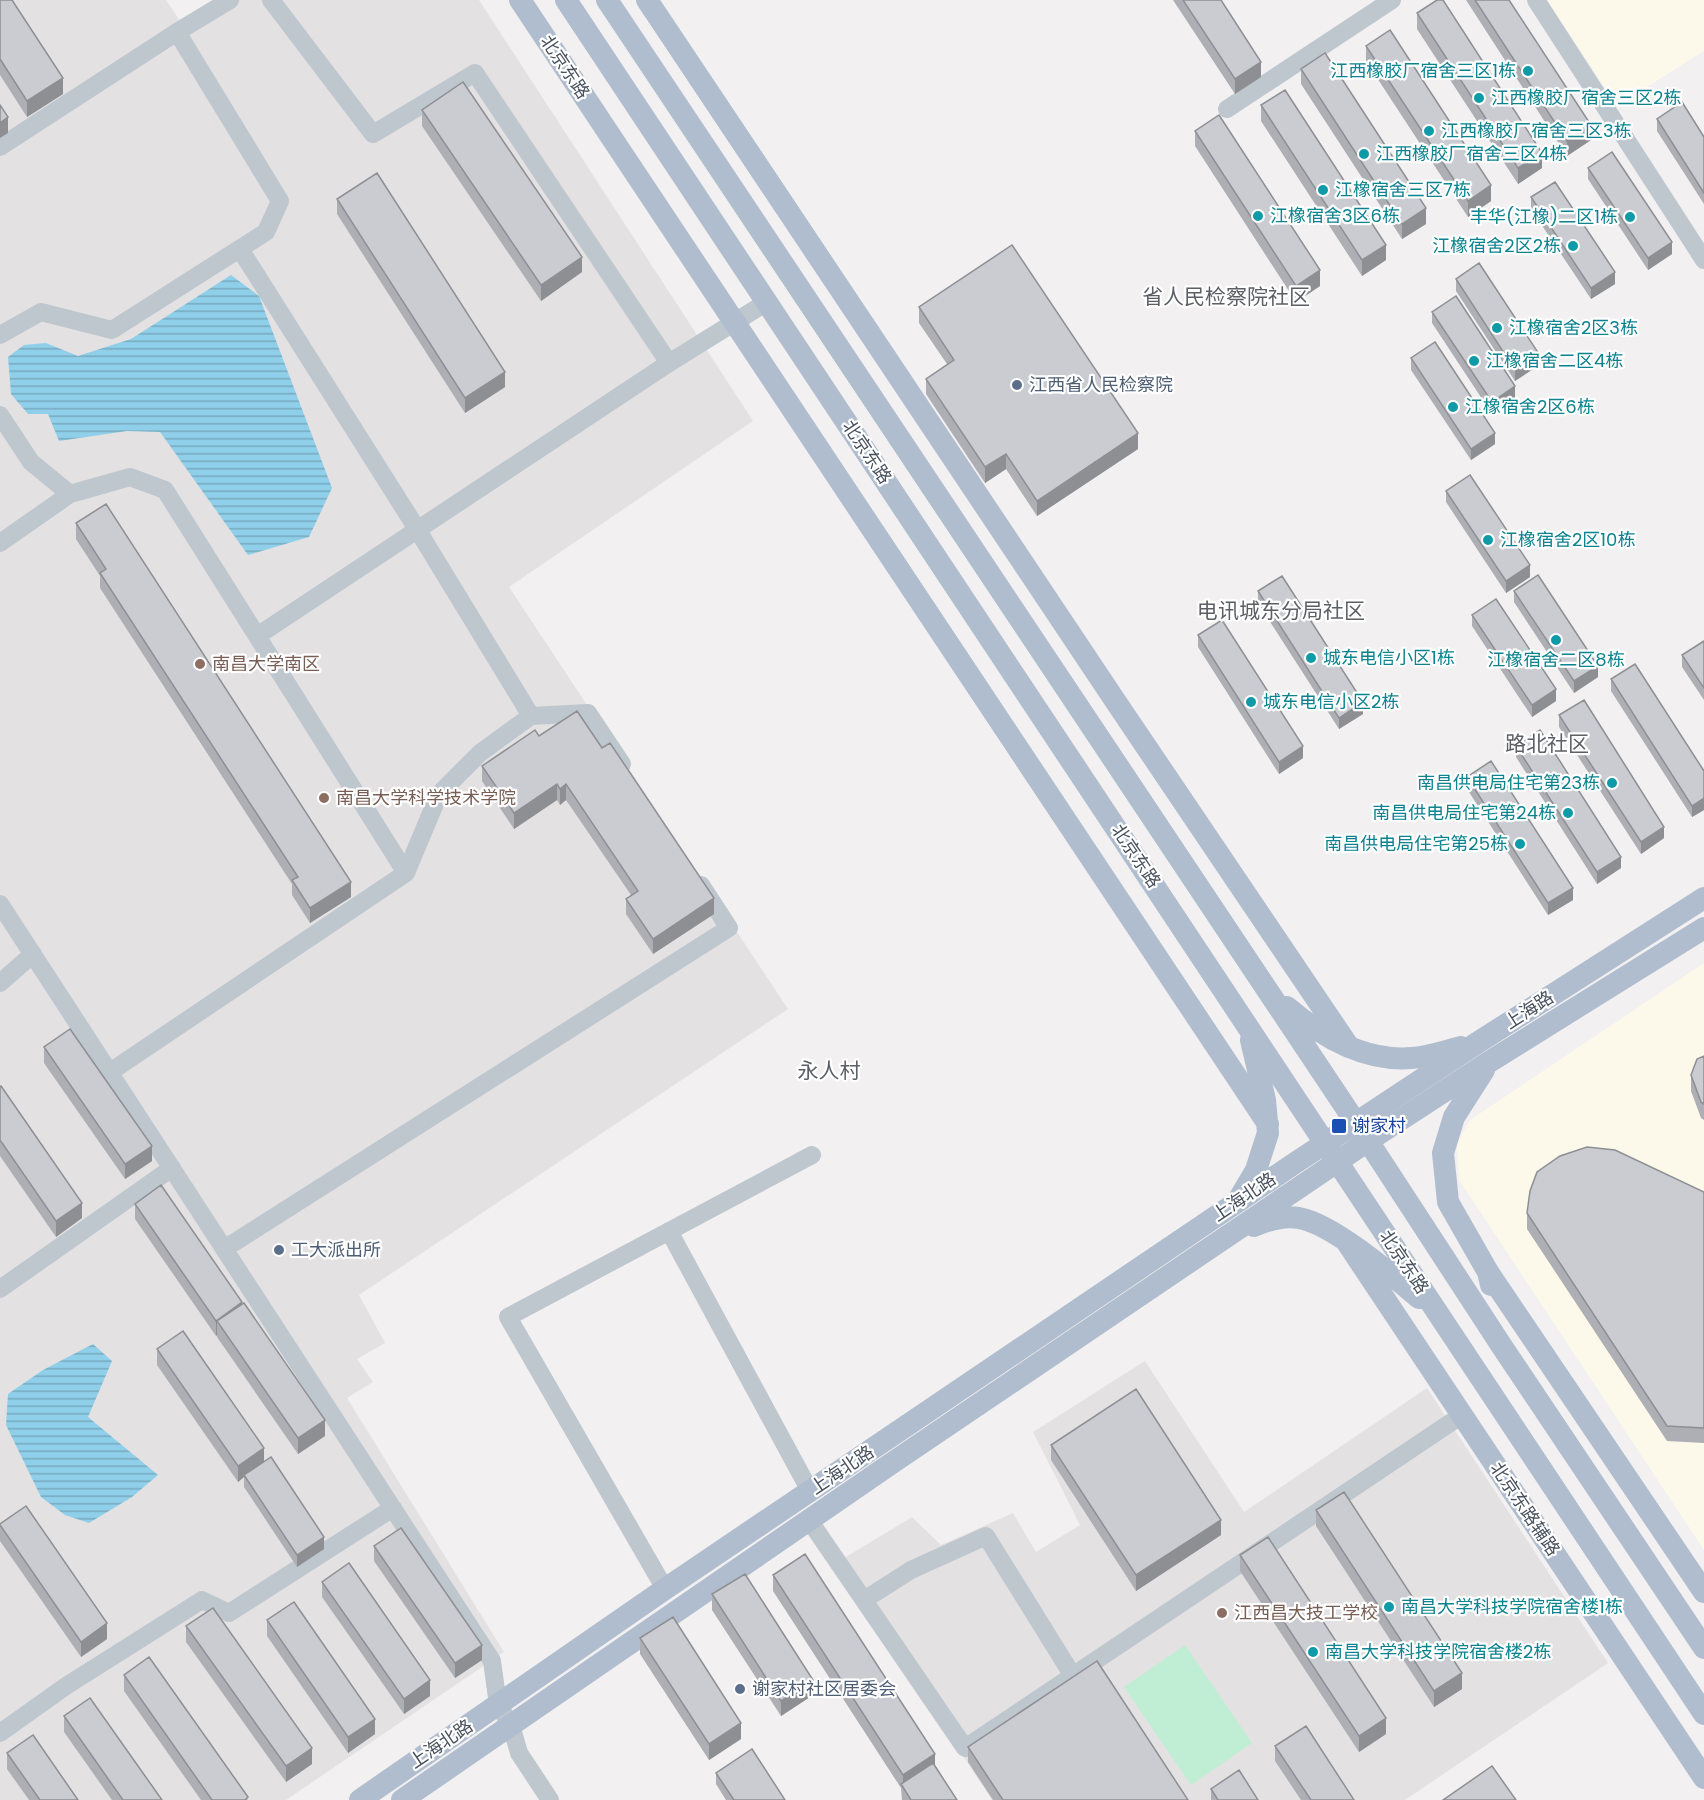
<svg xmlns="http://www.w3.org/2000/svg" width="1704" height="1800" font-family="Poppins,'Noto Sans SC',sans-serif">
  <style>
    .commercial { fill: #fcf8ea }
    .education { fill: #e3e1e2 }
    .green { fill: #c0eed5 }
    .water { fill: url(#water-rules) }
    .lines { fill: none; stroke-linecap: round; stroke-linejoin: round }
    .minor { stroke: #bec6ce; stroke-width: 18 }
    .major { stroke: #b0bdce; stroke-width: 22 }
    .wall { fill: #aeafb5 }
    .shaded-wall { fill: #8d8f93 }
    .building { fill: #caccd2; stroke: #8d8f93; stroke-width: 1.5 }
    .culture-dot { fill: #0f9aa8; stroke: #fff; stroke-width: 2 }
    .service-dot { fill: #5c6f8a; stroke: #fff; stroke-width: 2 }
    .education-dot { fill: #8d6e63; stroke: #fff; stroke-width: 2 }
    .transit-dot { fill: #1a4fb4; stroke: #fff; stroke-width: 2 }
    .labels { text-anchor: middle; stroke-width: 4.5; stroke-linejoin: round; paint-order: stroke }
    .street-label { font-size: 18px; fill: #48515d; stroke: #fff }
    .culture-label { font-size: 18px; fill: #0d838f; stroke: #fff; text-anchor: start }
    .service-label { font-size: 18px; fill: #4e5e75; stroke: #fff; text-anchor: start }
    .education-label { font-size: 18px; fill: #785e54; stroke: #fff; text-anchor: start }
    .transit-label { font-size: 18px; fill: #164399; stroke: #fff; text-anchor: start }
    .quarter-label { font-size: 21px; fill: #5c5f65; stroke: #fff }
  </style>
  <defs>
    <pattern id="water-rules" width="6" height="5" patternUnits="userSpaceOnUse" patternTransform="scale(1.5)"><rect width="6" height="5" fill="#8fcfe9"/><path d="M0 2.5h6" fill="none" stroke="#77aac0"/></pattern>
  </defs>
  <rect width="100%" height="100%" fill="#f2f0f0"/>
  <path class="commercial" d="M1547,0h157v51l-87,55z
    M1704,963v587l-245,-370 -2,-37 13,-23z"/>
  <path class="education" d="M0,0h166l14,21 34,-21h265l274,421 -244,166 279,422 -429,286 26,48 -28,16 16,23 -26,16 157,254 -218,148h-286z
    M1145,1361l99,151 183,-124 181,275 -203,137h-413l-156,-237 76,-46 29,28 72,-32 23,39 44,-27 -47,-93z"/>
  <path class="green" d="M1185,1645l67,98 -61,42 -67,-98z"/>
  <path class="water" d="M231,275l28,21 73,192 -23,49 -61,18 -88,-123 -33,-1 -68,10 -11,-27h-20l-17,-20 -3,-37 16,-12 22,-2 32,13 53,-17z
    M93,1344l19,17 -24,56 70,58 -26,22 -43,26 -24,-8 -24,-18 -35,-72 2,-31 35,-24z"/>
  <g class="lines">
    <path class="minor" d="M271,0l102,134 102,-61 194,290
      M1536,0l168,260
      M177,32l53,-32
      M1227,109l165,-109
      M0,147l177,-115 103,169 -14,31 -154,98 -71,-18 -41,23
      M240,249l177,280 114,187 -51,37 -41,41 -33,79
      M0,415l31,47 39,32
      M0,543l70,-49 60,-17 35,13 92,146
      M531,716l57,-3 34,51
      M0,904l492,757 6,44 13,20 8,28 31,47
      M0,983l33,-29
      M110,1072l296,-199 -149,-237 412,-273 98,-61
      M669,1231l141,260
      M224,1249l505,-321 -28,-43
      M0,1289l172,-121
      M809,1520l156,228 497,-333
      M665,1589l-157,-272 304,-162
      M864,1600l47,-30 75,-34 87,140
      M0,1733l66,-47 136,-86 27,13 164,-105"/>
    <path class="major" d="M520,0l748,1124
      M566,0l1138,1714
      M607,0l761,1141 135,207 201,300
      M647,0l469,702 233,345
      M1287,1007c35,30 77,55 125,51 16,-1 33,-7 49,-11
      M1484,1070l-30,47 -11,36 5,49 40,70 3,13
      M1240,1197l16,-27 12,-37 -3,-33 -14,-60
      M1254,1226c14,-6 30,-11 45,-8 34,6 93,57 120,80
      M1346,1241l358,537
      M1488,1272l216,320
      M360,1800l305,-211 630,-426 182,-120 227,-145
      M402,1800l493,-339 473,-320 121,-79 215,-134"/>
  </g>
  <path class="wall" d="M0,0l63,94 -36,23 -27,-42z
    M1173,0h48l40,77 -26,17z
    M1466,0h43l82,140 -24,16z
    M1417,13l125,155 -24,16 -101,-155z
    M1366,46l125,155 -23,16 -102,-156z
    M1301,69l125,155 -24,15 -101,-155z
    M1261,105l125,155 -24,16 -101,-155z
    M422,110l160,162 -41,29 -119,-175z
    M1657,119l47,18v67l-47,-73z
    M1195,131l125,155 -24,16 -101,-156z
    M1588,168l84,86 -24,16 -60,-91z
    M1531,197l84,87 -24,15 -60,-90z
    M337,199l168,188 -40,26 -128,-199z
    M1456,279l83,86 -24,16 -59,-90z
    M919,307l219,142 -101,67 -31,-47 -21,14 -59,-89v-15l21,-15 -28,-41z
    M1432,312l83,86 -23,16 -60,-91z
    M1411,358l84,86 -24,16 -60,-90z
    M1446,491l84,86 -24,16 -60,-91z
    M76,523l275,374 -41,26 -18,-28v-11l-192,-296v-12l-24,-37z
    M1258,591l105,123 -24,15 -81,-126z
    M1514,591l84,86 -24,16 -60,-91z
    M1472,615l84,86 -24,16 -60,-91z
    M1198,635l105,123 -24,16 -81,-127z
    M1704,641v59l-22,-33v-12z
    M1611,679l93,92v39l-12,7 -81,-126z
    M1559,715l105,123 -23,16 -82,-127z
    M539,736l175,178 -61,40 -27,-40v-15l5,-4 -65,-95 -6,5 -3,-5 -43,29 -32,-48v-15z
    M1516,746l105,122 -24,16 -81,-127z
    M1467,777l106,123 -25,15 -81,-126z
    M44,1047l108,114 -27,18 -81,-116z
    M1704,1056v64l-3,-2 -10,-27v-16z
    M0,1087l82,131 -26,19 -56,-81z
    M1704,1192v251l-37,-2 -140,-212v-16z
    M135,1204l107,100 83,132 -27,18 -81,-117v-2l-1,1 -81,-117z
    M157,1349l107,113 60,87 -27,18 -53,-80v-10l-6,5 -81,-117z
    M1051,1445l170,90 -85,56 -85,-131z
    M1316,1510l146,179 -28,18 -118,-181z
    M0,1524l107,115 -26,18 -81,-116z
    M374,1546l108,114 -27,18 -81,-117z
    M1240,1555l146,179 -27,18 -119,-181z
    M773,1575l162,190 22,35h-55l-1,-12 -128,-197z
    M322,1582l108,114 -26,18 -82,-117z
    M712,1594l101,101 -32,21 -69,-106z
    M267,1620l108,114 -27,19 -81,-117z
    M186,1626l126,138 -26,18 -100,-140z
    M640,1638l101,101 -32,21 -69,-106z
    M124,1675l124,125h-47l-77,-109z
    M64,1716l98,84h-50l-48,-68z
    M1275,1746l79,54h-53l-26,-39z
    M968,1747l220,53h-195l-25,-38z
    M7,1753l71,47h-49l-22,-31z
    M716,1773l69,27h-59l-10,-16z
    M1211,1789l47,11h-47z"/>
  <path class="shaded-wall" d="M1261,62v15l-26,17v-15z
    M63,78v16l-36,23v-16z
    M8,117v16l-8,5v-15z
    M1591,125v15l-24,16v-15z
    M1542,153v15l-24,16v-16z
    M1491,185v16l-23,16v-16z
    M1426,208v16l-24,15v-15z
    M1672,242v12l-24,16v-12z
    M1386,245v15l-24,16v-16z
    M582,257v15l-41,29v-16z
    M1320,270v16l-24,16v-16z
    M1615,272v12l-24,15v-11z
    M1539,354v11l-24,16v-11z
    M505,372v15l-40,26v-15z
    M1515,386v12l-23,16v-12z
    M1138,433v16l-101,67v-15z
    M1495,433v11l-24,16v-11z
    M1006,454v15l-21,14v-16z
    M1530,565v12l-24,16v-12z
    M1598,666v11l-24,16v-12z
    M1556,689v12l-24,16v-12z
    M1363,702v12l-24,15v-11z
    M1303,746v12l-24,16v-12z
    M557,784v16l-43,29v-16z
    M566,784v16l-6,5v-16z
    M1704,798v12l-12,7v-11z
    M1664,827v11l-23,16v-12z
    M1621,857v11l-24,16v-12z
    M351,882v15l-41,26v-15z
    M1573,888v12l-25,15v-12z
    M714,898v16l-61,40v-15z
    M152,1146v15l-27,18v-15z
    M82,1203v15l-26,19v-16z
    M242,1302v16l-25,3v14l-1,1v-15z
    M325,1420v16l-27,18v-16z
    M264,1448v15l-20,12v2l-6,5v-16z
    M1221,1520v15l-85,56v-16z
    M324,1537v12l-27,18v-12z
    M107,1623v16l-26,18v-15z
    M482,1645v15l-27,18v-15z
    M1462,1673v16l-28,18v-16z
    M430,1680v16l-26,18v-15z
    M813,1680v15l-32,21v-15z
    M1386,1718v16l-27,18v-16z
    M375,1719v15l-27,19v-16z
    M741,1723v16l-32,21v-16z
    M312,1748v16l-26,18v-16z
    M935,1754v16l-32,17v-12z"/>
  <path class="building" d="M0,0h12l51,78 -36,23 -27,-42z
    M1183,0h38l40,62 -26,17z
    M1437,0h6l99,153 -24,15 -101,-155z
    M1475,0h34l82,125 -24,16z
    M1390,30l101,155 -23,16 -102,-155z
    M1325,53l101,155 -24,16 -101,-155z
    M463,82l119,175 -41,28 -119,-175z
    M1285,90l101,155 -24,15 -101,-155z
    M1682,102l22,35v56l-47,-74z
    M0,105l8,12 -8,6z
    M1219,115l101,155 -24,16 -101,-155z
    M1612,152l60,90 -24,16 -60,-90z
    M377,173l128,199 -40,26 -128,-199z
    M1555,182l60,90 -24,16 -60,-91z
    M1012,245l126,188 -101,68 -31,-47 -21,13 -59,-88 28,-19 -35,-53z
    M1479,263l60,91 -24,16 -59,-91z
    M1456,296l59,90 -23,16 -60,-90z
    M1435,342l60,91 -24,16 -60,-91z
    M1470,475l60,90 -24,16 -60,-90z
    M106,504l245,378 -41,26 -18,-28 6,-3 -198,-304 6,-4 -30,-46z
    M1538,575l60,91 -24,15 -60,-90z
    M1282,576l81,126 -24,16 -81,-127z
    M1496,599l60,90 -24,16 -60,-90z
    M1222,620l81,126 -24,16 -81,-127z
    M1704,641v47l-22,-33z
    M1635,664l69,107v27l-12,8 -81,-127z
    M1584,700l80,127 -23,15 -82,-127z
    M577,711l25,37 8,-5 104,155 -61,41 -27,-40 12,-8 -72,-107 -6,5 -3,-5 -43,29 -32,-47 53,-36 4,6z
    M1540,730l81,127 -24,15 -81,-126z
    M1491,761l82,127 -25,15 -81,-126z
    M70,1029l82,117 -27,18 -81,-117z
    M1704,1056v48l-3,-2 -10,-27 6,-16z
    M1,1086l81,117 -26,18 -56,-81v-53z
    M1587,1147l28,3 89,42v236l-37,-2 -140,-213 3,-22 7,-19 23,-16z
    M161,1185l81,117 -26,19 -81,-117z
    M244,1303l81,117 -27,18 -81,-117z
    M183,1331l81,117 -26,18 -81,-117z
    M1136,1389l85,131 -85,55 -85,-130z
    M271,1457l53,80 -27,18 -53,-80z
    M1344,1492l118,181 -28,18 -118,-181z
    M26,1506l81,117 -26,19 -81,-117v-1z
    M401,1528l81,117 -27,18 -81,-117z
    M1268,1537l118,181 -27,18 -119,-181z
    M805,1554l130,200 -32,21 -130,-200z
    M349,1563l81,117 -26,19 -82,-117z
    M745,1574l68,106 -32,21 -69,-107z
    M294,1602l81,117 -27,18 -81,-117z
    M213,1608l99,140 -26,18 -100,-140z
    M673,1617l68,106 -32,21 -69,-106z
    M149,1657l99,140 -3,3h-33l-88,-125z
    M1097,1661l91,139h-185l-35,-53z
    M90,1698l72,102h-39l-59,-84z
    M1306,1726l48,74h-43l-36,-54z
    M33,1735l45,65h-38l-33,-47z
    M752,1749l33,51h-51l-18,-27z
    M933,1763l24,37h-46l-10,-16z
    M1492,1766l24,34h-73z
    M1239,1770l19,30h-40l-7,-11z"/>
  <g class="culture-dot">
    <circle cx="1528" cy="71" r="6"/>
    <circle cx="1479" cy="98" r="6"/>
    <circle cx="1429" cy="131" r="6"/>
    <circle cx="1364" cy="154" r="6"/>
    <circle cx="1323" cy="190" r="6"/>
    <circle cx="1258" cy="216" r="6"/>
    <circle cx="1630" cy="217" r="6"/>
    <circle cx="1573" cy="246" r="6"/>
    <circle cx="1497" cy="328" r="6"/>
    <circle cx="1474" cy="361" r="6"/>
    <circle cx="1453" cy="407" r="6"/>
    <circle cx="1488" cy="540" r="6"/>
    <circle cx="1556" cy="640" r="6"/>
    <circle cx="1311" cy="658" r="6"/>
    <circle cx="1251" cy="702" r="6"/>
    <circle cx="1612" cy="783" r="6"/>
    <circle cx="1568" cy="813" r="6"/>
    <circle cx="1520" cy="844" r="6"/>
    <circle cx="1389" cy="1607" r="6"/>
    <circle cx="1313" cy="1652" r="6"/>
  </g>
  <g class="service-dot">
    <circle cx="1017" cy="385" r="6"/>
    <circle cx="279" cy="1250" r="6"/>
    <circle cx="740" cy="1689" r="6"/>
  </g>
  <g class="education-dot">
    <circle cx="200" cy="664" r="6"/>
    <circle cx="324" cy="798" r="6"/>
    <circle cx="1222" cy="1613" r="6"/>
  </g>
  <rect class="transit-dot" x="1331" y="1118" width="16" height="16" rx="3"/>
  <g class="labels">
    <g class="street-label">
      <text transform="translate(565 67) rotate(56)" y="6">北京东路</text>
      <text transform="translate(867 452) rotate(56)" y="6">北京东路</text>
      <text transform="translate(1136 856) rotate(56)" y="6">北京东路</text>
      <text transform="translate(1529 1010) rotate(-33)" y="6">上海路</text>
      <text transform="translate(1244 1197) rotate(-34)" y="6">上海北路</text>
      <text transform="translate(1404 1262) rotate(56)" y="6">北京东路</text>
      <text transform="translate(842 1470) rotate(-34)" y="6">上海北路</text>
      <text transform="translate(1525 1509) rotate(56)" y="6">北京东路辅路</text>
      <text transform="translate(441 1744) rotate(-34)" y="6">上海北路</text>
    </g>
    <g class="culture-label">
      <text x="1516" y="77" text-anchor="end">江西橡胶厂宿舍三区1栋</text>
      <text x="1491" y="104">江西橡胶厂宿舍三区2栋</text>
      <text x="1441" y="137">江西橡胶厂宿舍三区3栋</text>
      <text x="1376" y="160">江西橡胶厂宿舍三区4栋</text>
      <text x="1335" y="196">江橡宿舍三区7栋</text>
      <text x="1270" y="222">江橡宿舍3区6栋</text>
      <text x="1618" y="223" text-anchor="end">丰华(江橡)二区1栋</text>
      <text x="1561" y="252" text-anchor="end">江橡宿舍2区2栋</text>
      <text x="1509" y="334">江橡宿舍2区3栋</text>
      <text x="1486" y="367">江橡宿舍二区4栋</text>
      <text x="1465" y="413">江橡宿舍2区6栋</text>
      <text x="1500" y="546">江橡宿舍2区10栋</text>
      <text x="1323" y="664">城东电信小区1栋</text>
      <text x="1556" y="666" text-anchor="middle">江橡宿舍二区8栋</text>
      <text x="1263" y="708">城东电信小区2栋</text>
      <text x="1600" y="789" text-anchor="end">南昌供电局住宅第23栋</text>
      <text x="1556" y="819" text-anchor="end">南昌供电局住宅第24栋</text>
      <text x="1508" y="850" text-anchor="end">南昌供电局住宅第25栋</text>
      <text x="1401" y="1613">南昌大学科技学院宿舍楼1栋</text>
      <text x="1325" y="1658">南昌大学科技学院宿舍楼2栋</text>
    </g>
    <g class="service-label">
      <text x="1029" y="391">江西省人民检察院</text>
      <text x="291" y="1256">工大派出所</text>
      <text x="752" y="1695">谢家村社区居委会</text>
    </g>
    <g class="education-label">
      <text x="212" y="670">南昌大学南区</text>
      <text x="336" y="804">南昌大学科学技术学院</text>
      <text x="1234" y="1619">江西昌大技工学校</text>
    </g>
    <g class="transit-label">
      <text x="1352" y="1132">谢家村</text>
    </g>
    <g class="quarter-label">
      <text x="1226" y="304">省人民检察院社区</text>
      <text x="1281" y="618">电讯城东分局社区</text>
      <text x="1547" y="751">路北社区</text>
      <text x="829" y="1078">永人村</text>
    </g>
  </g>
</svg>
